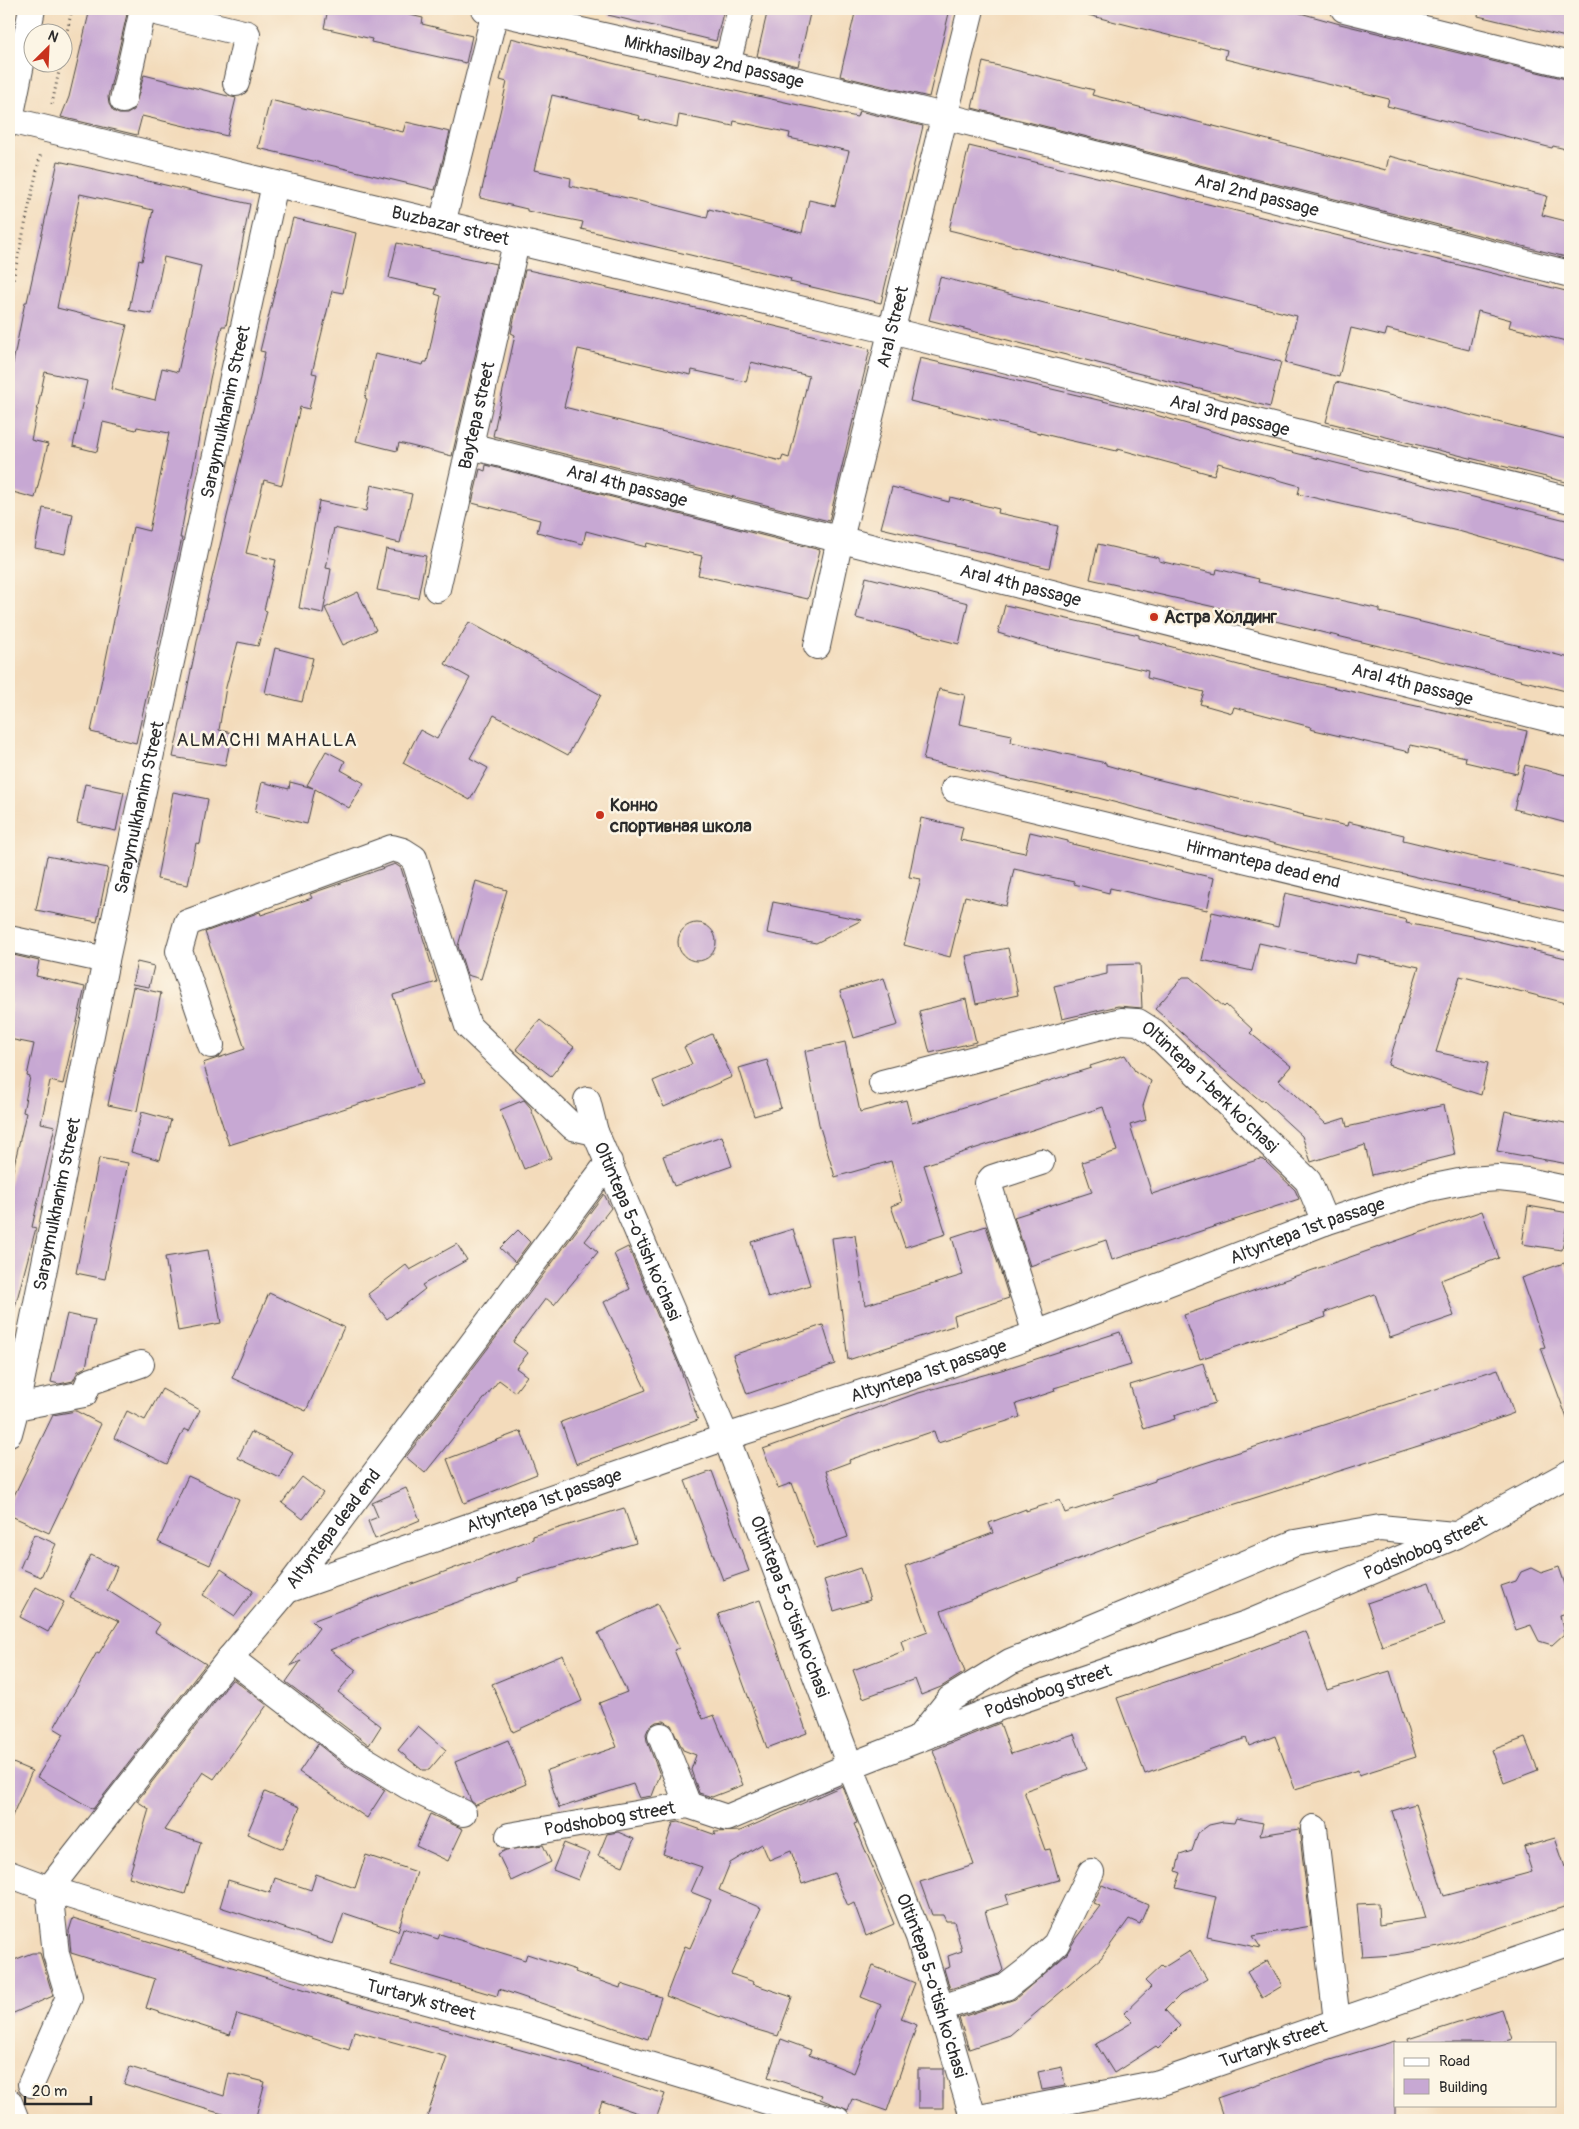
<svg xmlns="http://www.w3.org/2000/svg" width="1579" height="2129" font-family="Pangolin,sans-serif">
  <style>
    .building { fill: #c7a8d3; fill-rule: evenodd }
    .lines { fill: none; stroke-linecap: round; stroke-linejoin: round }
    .minor-casing { stroke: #494541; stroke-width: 28 }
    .path { stroke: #494541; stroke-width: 3; stroke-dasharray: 1 4; stroke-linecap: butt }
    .minor { stroke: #fff; stroke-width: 26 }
    .poi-dot { fill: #c8321e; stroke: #fcf5e5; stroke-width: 2 }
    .labels { text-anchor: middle; stroke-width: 5; stroke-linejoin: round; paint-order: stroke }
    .street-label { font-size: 18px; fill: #2b2b2b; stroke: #fcf5e5 }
    .poi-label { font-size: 18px; font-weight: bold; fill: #2b2b2b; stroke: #fcf5e5; text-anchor: start }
    .neighbourhood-label { font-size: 19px; letter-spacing: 1px; fill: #2b2b2b; stroke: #fcf5e5 }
  </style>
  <rect width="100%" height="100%" fill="#fcf5e5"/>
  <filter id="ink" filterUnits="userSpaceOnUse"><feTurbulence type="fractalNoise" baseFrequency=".02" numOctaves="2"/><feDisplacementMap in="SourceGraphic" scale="10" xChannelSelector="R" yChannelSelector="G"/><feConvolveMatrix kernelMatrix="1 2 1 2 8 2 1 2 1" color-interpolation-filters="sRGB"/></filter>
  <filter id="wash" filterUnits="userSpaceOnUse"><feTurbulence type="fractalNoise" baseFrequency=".0096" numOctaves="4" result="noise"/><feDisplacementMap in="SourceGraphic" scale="20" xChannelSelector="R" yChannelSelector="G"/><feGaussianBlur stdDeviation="1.12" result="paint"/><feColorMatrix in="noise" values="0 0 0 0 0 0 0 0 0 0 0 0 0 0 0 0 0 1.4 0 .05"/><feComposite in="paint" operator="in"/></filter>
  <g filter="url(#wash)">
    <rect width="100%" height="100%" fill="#f3dbbb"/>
    <g id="blocks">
      <path class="building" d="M90,9h15l22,5 -19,83 1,7 4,7 6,3h8l7,-4 10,-35 92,23 -9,38 -85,-20 -5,19 -76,-18 8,-20z
        M328,9h56l39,9 -1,6 50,12 -6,27 -95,-21 1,-3 -48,-11z
        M609,9h115l-8,32 -108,-26z
        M768,9h43l-13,57 -41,-10z
        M856,9h94l-21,88 -89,-21z
        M1089,9h204v2l47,13 230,56v70l-17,-4 -1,2 -165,-42 2,-7 -164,-40 2,-9 -139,-35z
        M1479,9h91v29l-92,-22z
        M511,38l133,33 150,33 63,13 2,-6 64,15 -42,177 -91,-21 1,-3 -210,-50 2,-7 -56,-11v-2l-47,-11 27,-116 -7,-2zM552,95l88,21 -1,3 38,8 2,-12 54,11 1,-5 56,12 -1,5 60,13 -14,55 -26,-6 -7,33 -93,-24 -2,9 -80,-20 -57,-12 1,-8 -37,-8z
        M983,62l111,28 -2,5 294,75 3,-14 158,40 -5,19 28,7v36l-598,-150z
        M270,100l133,32 3,-10 44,10 -15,58 -177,-42z
        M969,146l601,146v50l-61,-15 2,-7 -33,-9 -9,39 -82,-21 -2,7 -34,-8 -12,49 -54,-14 12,-47 -348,-86z
        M58,161l192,43 -24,122h-4l-12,53 -30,159h2l-46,205 -45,-11 42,-205 16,4 20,-98 -32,-6 -1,3 -33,-8 -6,30 -24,-6 14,-65 -42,-9 -14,68 17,4 -13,54 -26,-7v-108l16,-81h2zM80,194l73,16 -11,51 -3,-1 -10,50 23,4 12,-57 37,9 -23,106 -16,-4 -7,32 -44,-11 16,-64 -70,-17z
        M293,218l63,15 -13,60 -11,-2 -20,82 5,1 -8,35 -9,-2 -18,78 -18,-5 -18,73 30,7 -12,50 3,1 -9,35 -20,-4 -12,45 -7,43 13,3 -7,33 -52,-9 26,-125 57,-235 9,-45 -5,-1z
        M397,243l99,21 -44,192 -53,-13 -2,8 -41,-10 11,-42 -2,-1 10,-44 48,11 1,-3h3l14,-66 -6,-2 2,-5 -48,-11z
        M525,270h3l234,53 108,26 -41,172 -336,-85 22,-101 -4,-2zM578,349l113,26 1,-5 54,12 5,-20 58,14 -20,82 -6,-2 -2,5 -217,-54z
        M940,277l341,85 -11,45 -341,-87z
        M920,358l208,49 115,33 327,81v41l-108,-30 -164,-38 2,-8 -82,-23 -4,12 -96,-26 -1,2 -49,-11 -158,-39z
        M1336,382l234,58v43l-244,-61z
        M486,465l334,85 -12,49 -110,-24 4,-19 -55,-13 -1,4 -60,-16 -3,13 -46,-12 3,-12 -68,-17 8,-34 5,2z
        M371,485l41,9 -12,49 -66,-15 -8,40 5,1 -8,44 -24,-5 20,-107 47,10z
        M892,487l57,15 1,-5 49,12 -1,4 60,13 -9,42 -168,-40z
        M43,508l30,6 -8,40 -30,-6z
        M1098,544l61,14v3l57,13 1,-5 42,10 -1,3 122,27v3l190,46v34l-320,-77 -160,-36z
        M386,549l40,7 -8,42 -41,-8z
        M866,577l102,26 -9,41 -103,-26z
        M358,592l18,38 -33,15 -18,-37z
        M1005,605l134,30v3l122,33 266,60 -10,43 -52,-12 1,-5 -56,-12 -1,7 -99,-23 1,-2 -77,-20 -2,6 -32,-9 4,-12 -57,-14 1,-7 -107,-25 -43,-13z
        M469,622l132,73 -33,60 -74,-40 -24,43 18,10 -18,32 -67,-37 17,-33 17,9 33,-61 -25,-14z
        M275,648l38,10 -11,44 -37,-9z
        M939,689l26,6 -6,29 53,11 -1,7 95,21v2l46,13 152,37 -1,1 44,10 1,-4 56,13 -1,5 167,40v32l-275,-63 -197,-51 -175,-38z
        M326,751l19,10 -4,9 23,13 -15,25 -34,-19 -8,35 -52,-12 7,-30 27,7 1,-7 23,6 -6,-3z
        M1525,765l45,11v48l-56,-15z
        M85,784l39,8 -8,39 -39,-8z
        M173,792l35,7 -8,45 -4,-1 -8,42 -31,-6z
        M921,818l42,9 -3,13 65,13 5,-21 38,9v2l146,35 -7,32 -97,-22 -1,5 -35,-9v-2l-60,-13 -8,37 -41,-10 -15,61 -46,-12 17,-66 -12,-2z
        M47,856l61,12 -11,54 -61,-12z
        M395,864l6,4 36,114 -44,13 29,89 -193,61 -26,-82 42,-14 -40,-117 55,-20 1,3 51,-17 -2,-4z
        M476,881l31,9 -26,89 -14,-4 -9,-29z
        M1285,893l122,27 -1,3 66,13 98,23v45l-110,-28 -24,76 52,11 -7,32 -93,-30 31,-98 -62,-13 -2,10 -96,-21 -7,28 -50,-11 10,-48 66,15z
        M773,902l89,18 -46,23 -49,-10z
        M678 942a19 19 0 1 1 38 0a19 19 0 1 1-38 0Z
        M1008,948l10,47 -42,9 -10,-48z
        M9,954l30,7 -3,15 49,11 -22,97 -13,-3 -9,42 14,3 -23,101 4,1 -21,79 -6,-1v-119l17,-74 -3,-1 7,-35 -3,-1 7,-32 -25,-5v-19l3,-16h-3z
        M137,962l17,4 -5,21 -17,-3z
        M1140,964l2,44 -24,-2 -56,13 -8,-33 53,-12v-9z
        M1183,977h7l34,30 2,-2 27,25 -3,3 41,33 -12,14 47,44 19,-6 2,9 97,-22 11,50 -83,20 -7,-30 -54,17 -9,-26 -39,-36 -2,1 -42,-35 -64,-57z
        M884,978l14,47 -44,13 -14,-47z
        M133,987l28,6 -24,118 -29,-6z
        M966,999l10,43 -46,11 -11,-42z
        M540,1020l34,27 -23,29 -35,-27z
        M712,1034l20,43 -68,30 -11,-26 39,-17 -8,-17z
        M845,1042l15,70 46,-12 6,23 179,-55 -1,-2 35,-11 10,16 16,10 -8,25 3,14 -16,5 22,69 108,-35 4,1 31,30 4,9 -187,61 -6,-20 -76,26 -16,-49 78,-25 -10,-30 35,-11 -14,-44 -179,58 22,69 -41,13 -14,-41 11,-4 -11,-41 -56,16 -16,-53 -14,-73z
        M767,1060l14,48 -27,8 -15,-48z
        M524,1100l6,7 21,51 -27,11 -24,-59z
        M1505,1111l65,13v27l-2,13 -71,-13z
        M142,1112l29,8 -11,40 -29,-8z
        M722,1136l10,30 -58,20 -11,-30z
        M99,1158l29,5 -23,116 -29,-6z
        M604,1194l7,14 -26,33 13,11 -44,53 -8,-7 -33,44 15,11 -12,15 11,8 -12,16 -16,-12 -74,93 -19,-16z
        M1528,1206l41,7 -7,37 -40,-6z
        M1482,1211l17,47 -58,22 13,36 -64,22 -15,-44 -50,18 1,5 -126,42 -16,-44z
        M986,1226l23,72 -55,18 2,9 -108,35 -16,-122 23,-3 10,70 98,-30 -11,-38z
        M793,1229l17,56 -42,13 -17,-56z
        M518,1230l12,12 -15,20 -15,-14z
        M457,1244l10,16 -45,25 3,4 -38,30 -19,-25 38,-29 4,5z
        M628,1247l51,118 19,55 -122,44 -15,-42 85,-32 -42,-88 26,-13 -16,-35z
        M208,1250l13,73 -43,8 -13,-74z
        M1564,1263l6,17v141h-2l-27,-73 4,-1 -24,-69z
        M269,1293l75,34 -38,84 -74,-33z
        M67,1314l28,6 -9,47 -8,4 -5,10 -14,3 -8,-2z
        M823,1325l12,39 -88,30 -14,-39z
        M1120,1332l11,33 -77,23 1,3 -39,13 4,13 -82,26 -4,-12 -85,29 1,2 -24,9 22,66 -32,11 -24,-65 -14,5 -15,-39 152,-55 90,-25z
        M1203,1363l12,40 -41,13 1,3 -31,10 -14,-44z
        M1498,1369l16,44 -61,22 -290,92 -222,84 24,61 -24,15 -20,8 -6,-16 -52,19 -10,-28 51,-19 -3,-10 27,-10 -23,-65 88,-33 -4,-10 37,-14v2l34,-11 5,13 49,-16 -1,-2 42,-14v-2z
        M162,1389l38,21 -11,21 -5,-2 -17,35 -53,-26 13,-27 18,9z
        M76,1411l25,13 -52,109 -40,-18v-9l44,-91z
        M521,1431l16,43 -73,29 -17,-44z
        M251,1432l42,20 -13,26 -42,-20z
        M712,1471l37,100 -26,9 -38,-99z
        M188,1476l51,23 -29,66 -52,-23z
        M302,1477l21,16 -20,26 -21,-16z
        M406,1488l14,32 -45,19 -7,-18 10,-4 -6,-14z
        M624,1508l12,35 -118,35v3l-132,46 -56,23 26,20 -18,22 43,34 -12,19 -83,-63 15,-21 -11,5 29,-38 -7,-7 221,-82v-3z
        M34,1534l22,10 -15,33 -21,-9z
        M91,1555l26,12 -10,23 53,34 -5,8 51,32 -113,145 -56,-32 27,-43 -10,-6 43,-76 2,1 20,-32 -49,-23z
        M1559,1567l11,32v13l-10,3 4,19 -12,11 -13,-4 -8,-16 -15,5 -15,-44 15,-5 5,-9 10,-4 10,5z
        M860,1568l10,32 -36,11 -10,-31z
        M221,1569l32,22 -18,25 -32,-21z
        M1429,1582l15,43 -62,21 -15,-43z
        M36,1587l28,15 -16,30 -28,-15z
        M760,1600l47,133 -40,15 -49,-134z
        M657,1604l22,44 -5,2 29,69 11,-4 29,70 -31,12 -13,-4 -8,-23 5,-15 -13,-5 -12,-25 -7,-4 -8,1 -7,5 -3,7 1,7 13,34 -8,21 -13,2 -6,-14 -74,24 -12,-38 70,-23 -18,-44 28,-11 -29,-59z
        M1306,1631l21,59 63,-19 26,86 -57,18 -1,-5 -63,19 -20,-53 -26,10 -3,-8 -101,36 -28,-76 96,-32z
        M563,1655l19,46 -69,31 -21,-48z
        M232,1680h2l33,25 -53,74 -11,-7 -39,58 37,12 -16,52 -56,-17 20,-68 -12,-8z
        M1000,1723l11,31 63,-20 13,35 -63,22 21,59 5,-1 9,31 -53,15 3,9 -24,7 18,59 -4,4 -49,15 -6,-20 6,-2 -2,-11 14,-5 -8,-30h-8l-3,-6h-11l-12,-33 54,-17 -41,-115z
        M418,1726l28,24 -17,20h-7l-24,-20z
        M1525,1738l13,32 -34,13 -12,-33z
        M508,1740l18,44 -50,21 -5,-4 -16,-39z
        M318,1744l29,23 38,23 -18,28 -68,-46z
        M13,1763l19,8 -23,52v-51z
        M842,1786l15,37 -3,1 29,67 -2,1 13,32 -28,12 -12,-33 -6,3 -14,-33 -32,11 -11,-33 -22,9 -7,-16 -32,19 -11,27 42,18 -30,66 23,8 -1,2 39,13 -14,39 -34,-10 -78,-30 19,-50 5,2 21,-48 -20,-8 11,-25 -39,-13 10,-31 6,-1 37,13 -2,-3 26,-1z
        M265,1792l35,15 -17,42 -36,-15z
        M1415,1804l29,92 88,-24 -8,-25 31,-9 10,29 5,-2v40l-130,42 -46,8 -32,2 -5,-53 21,-1 1,22 47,-7 -34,-107z
        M430,1814l33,15 -15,32 -32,-15z
        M1236,1818l27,5 -3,12 39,-6 12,97 -58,10 8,12 -54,-11 9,-41 -40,-9 5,-14 -5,-2 4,-16 12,-4 6,-18 11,-8 14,-3 11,1z
        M618,1832l16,7 -11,27 -25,-10 9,-22z
        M564,1843l25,10 -11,27 -25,-10z
        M543,1845l8,17 -40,19 -13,-27 8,-4z
        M366,1855l51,17 -19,59 -54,-18 -11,31 -113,-37 8,-27 42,13 5,-15 36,12 5,-16 39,14z
        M1102,1885l46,20 -8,19 -11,-5 -28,39 -91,77 -41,14 -10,-31 56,-19 51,-44 10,-17 24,-32 -7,-3z
        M73,1918l256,79 246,68 90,29 -9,25 -54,-18 -7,19h-169l21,-63 -93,-26 -5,19 -112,-36 -7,21 -84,-27 9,-29 -84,-26 -2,-22z
        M403,1928l35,11 2,-5 85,26 2,-6 49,16 -1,2 45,16 1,-4 40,13 -13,42 -149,-50 -2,7 -106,-31z
        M1190,1951l17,28 -27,16 -15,15 15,16 -22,22 -2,-2 -42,27 -18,-29 37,-22 -9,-9 27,-26 -6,-6 16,-15 2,2z
        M32,1953h8l13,43 -44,19v-53z
        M1268,1960l14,26 -20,12 -15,-26z
        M873,1966l42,17 -14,36 16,6 -30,86 -35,-12 -4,11 -28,-11 2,-4 -54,-18 13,-38 30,11 -2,5 45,18 27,-68 -20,-8z
        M1502,2009l10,30 -13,4h-90l-1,-4z
        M1395,2041v79h-171l-7,-22 87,-30z
        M130,2067l94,29 5,-23 36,9 -10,38h-9l-34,-9 -88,-27z
        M1062,2067l3,19 -23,4 -4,-18z
        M918,2069h25v39h-25z"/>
    </g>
  </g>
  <g filter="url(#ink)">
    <use href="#blocks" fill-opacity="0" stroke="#494541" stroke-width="1"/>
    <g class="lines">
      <defs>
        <g id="minor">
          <path d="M144,9l103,25 -11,49"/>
          <path id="s1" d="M484,9l243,55 217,52 626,158"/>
          <path d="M1344,9l226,56"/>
          <path d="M727,64l14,-55"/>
          <path d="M123,100l20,-91"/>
          <path id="s2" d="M9,120l882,211 679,169"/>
          <path d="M9,124l23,-115"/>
          <path d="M442,224l53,-212"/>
          <path id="s3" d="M470,446l1100,278"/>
          <path id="s4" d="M437,589l79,-346"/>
          <path id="s5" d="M817,646l23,-107 131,-530"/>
          <path id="s6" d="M954,789l616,149"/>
          <path d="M9,939l97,21"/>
          <path d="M211,1045l-32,-94 8,-28 205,-75 11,3 11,7 54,168 105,101 22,5"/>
          <path id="s7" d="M882,1083l239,-62 17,1 16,10 154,149 17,41"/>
          <path id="s8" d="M587,1100l8,32 131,305 124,329 69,171 55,183"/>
          <path d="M1036,1334l-48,-151 4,-5 49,-16"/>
          <path d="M16,1407l68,-13 5,-12 52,-18"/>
          <path id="s9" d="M9,1433l7,-26 90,-447 169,-776"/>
          <path id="s10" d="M287,1590l439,-153 222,-72 88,-31 289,-112 104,-34 40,-8 30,-2 28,3 43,9"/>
          <path d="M230,1658l125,96 53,32 55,27"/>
          <path d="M661,1736l27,69"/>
          <path d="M918,1739l32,-40 60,-37 285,-119 85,-15 74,7"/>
          <path d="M1314,1828l23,193"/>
          <path id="s11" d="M509,1836l179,-31 39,13 123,-52 150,-59 249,-84 208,-88 113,-62"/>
          <path id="s12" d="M9,1874l40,15 245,76 243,66 250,76 50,13"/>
          <path d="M941,2008l65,-21 23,-18 27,-25 35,-72"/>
          <path id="s13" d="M31,2084l38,-87 -13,-43 -7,-65 181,-231 57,-68 322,-428"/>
          <path d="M9,2102l7,18"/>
          <path id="s14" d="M969,2120l190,-37 411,-141"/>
        </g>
      </defs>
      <use href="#minor" class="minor-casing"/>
      <path class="path" d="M62,54l10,-45
        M52,104l9,-42
        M9,298l32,-146"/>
      <use href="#minor" class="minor"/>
    </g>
  </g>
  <g class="poi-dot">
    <circle cx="1154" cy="617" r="5"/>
    <circle cx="600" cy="815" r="5"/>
  </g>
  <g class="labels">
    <g class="street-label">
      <text dy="6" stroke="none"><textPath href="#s1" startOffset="236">Mirkhasilbay 2nd passage</textPath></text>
      <text dy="6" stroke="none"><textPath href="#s1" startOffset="795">Aral 2nd passage</textPath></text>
      <text dy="6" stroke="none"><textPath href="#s2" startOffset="454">Buzbazar street</textPath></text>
      <text dy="6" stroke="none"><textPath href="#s5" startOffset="328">Aral Street</textPath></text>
      <text dy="6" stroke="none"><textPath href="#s9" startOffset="1044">Saraymulkhanim Street</textPath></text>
      <text dy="6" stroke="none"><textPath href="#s2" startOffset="1256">Aral 3rd passage</textPath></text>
      <text dy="6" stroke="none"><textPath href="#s4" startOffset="178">Baytepa street</textPath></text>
      <text dy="6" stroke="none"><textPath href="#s3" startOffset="162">Aral 4th passage</textPath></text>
      <text dy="6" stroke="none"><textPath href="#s3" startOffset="568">Aral 4th passage</textPath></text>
      <text dy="6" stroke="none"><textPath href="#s3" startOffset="972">Aral 4th passage</textPath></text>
      <text dy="6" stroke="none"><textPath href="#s9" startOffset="639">Saraymulkhanim Street</textPath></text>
      <text dy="6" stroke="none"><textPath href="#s6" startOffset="318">Hirmantepa dead end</textPath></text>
      <text dy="6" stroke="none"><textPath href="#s7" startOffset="361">Oltintepa 1-berk ko'chasi</textPath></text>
      <text dy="6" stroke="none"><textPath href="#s9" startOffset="234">Saraymulkhanim Street</textPath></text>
      <text dy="6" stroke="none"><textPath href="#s8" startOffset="141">Oltintepa 5-o'tish ko'chasi</textPath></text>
      <text dy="6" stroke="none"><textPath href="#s10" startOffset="1082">Altyntepa 1st passage</textPath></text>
      <text dy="6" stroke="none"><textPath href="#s10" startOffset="678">Altyntepa 1st passage</textPath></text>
      <text dy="6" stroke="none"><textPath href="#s10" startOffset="272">Altyntepa 1st passage</textPath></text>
      <text dy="6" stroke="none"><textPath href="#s13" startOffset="664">Altyntepa dead end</textPath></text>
      <text dy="6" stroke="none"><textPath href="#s11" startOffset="972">Podshobog street</textPath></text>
      <text dy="6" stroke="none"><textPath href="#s8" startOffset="546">Oltintepa 5-o'tish ko'chasi</textPath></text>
      <text dy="6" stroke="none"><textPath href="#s11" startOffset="568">Podshobog street</textPath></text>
      <text dy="6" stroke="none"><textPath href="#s11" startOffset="102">Podshobog street</textPath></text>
      <text dy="6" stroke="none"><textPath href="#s8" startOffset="951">Oltintepa 5-o'tish ko'chasi</textPath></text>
      <text dy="6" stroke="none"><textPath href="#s12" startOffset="431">Turtaryk street</textPath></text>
      <text dy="6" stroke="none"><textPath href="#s14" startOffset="314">Turtaryk street</textPath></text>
    </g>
    <g class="poi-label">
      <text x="1164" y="623">Астра Холдинг</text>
      <text x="610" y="811">Конно<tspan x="610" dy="21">спортивная школа</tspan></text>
    </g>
    <g class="neighbourhood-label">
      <text x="267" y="746">ALMACHI MAHALLA</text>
    </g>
  </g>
  <rect width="1579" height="2129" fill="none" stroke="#fcf5e5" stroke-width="30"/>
  <rect x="1394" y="2042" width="162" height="65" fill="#fcf5e5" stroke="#a8a49b"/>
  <rect x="1404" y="2058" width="25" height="8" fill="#ffffff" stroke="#a8a49b"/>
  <text x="1439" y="2066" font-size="15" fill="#2b2b2b">Road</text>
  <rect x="1404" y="2079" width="25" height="15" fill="#c7a8d3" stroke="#a8a49b"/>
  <text x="1439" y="2092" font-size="15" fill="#2b2b2b">Building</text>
  <g transform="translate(48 48) rotate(24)"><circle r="24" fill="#fcf5e5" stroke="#a8a49b"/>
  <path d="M0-4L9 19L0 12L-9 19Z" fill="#c8321e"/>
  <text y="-8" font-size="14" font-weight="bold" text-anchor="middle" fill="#2b2b2b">N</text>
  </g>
  <path d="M25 2096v8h66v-8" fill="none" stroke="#2b2b2b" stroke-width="2.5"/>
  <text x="32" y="2096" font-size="15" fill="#2b2b2b" stroke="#fcf5e5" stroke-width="4" paint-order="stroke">20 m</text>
</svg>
